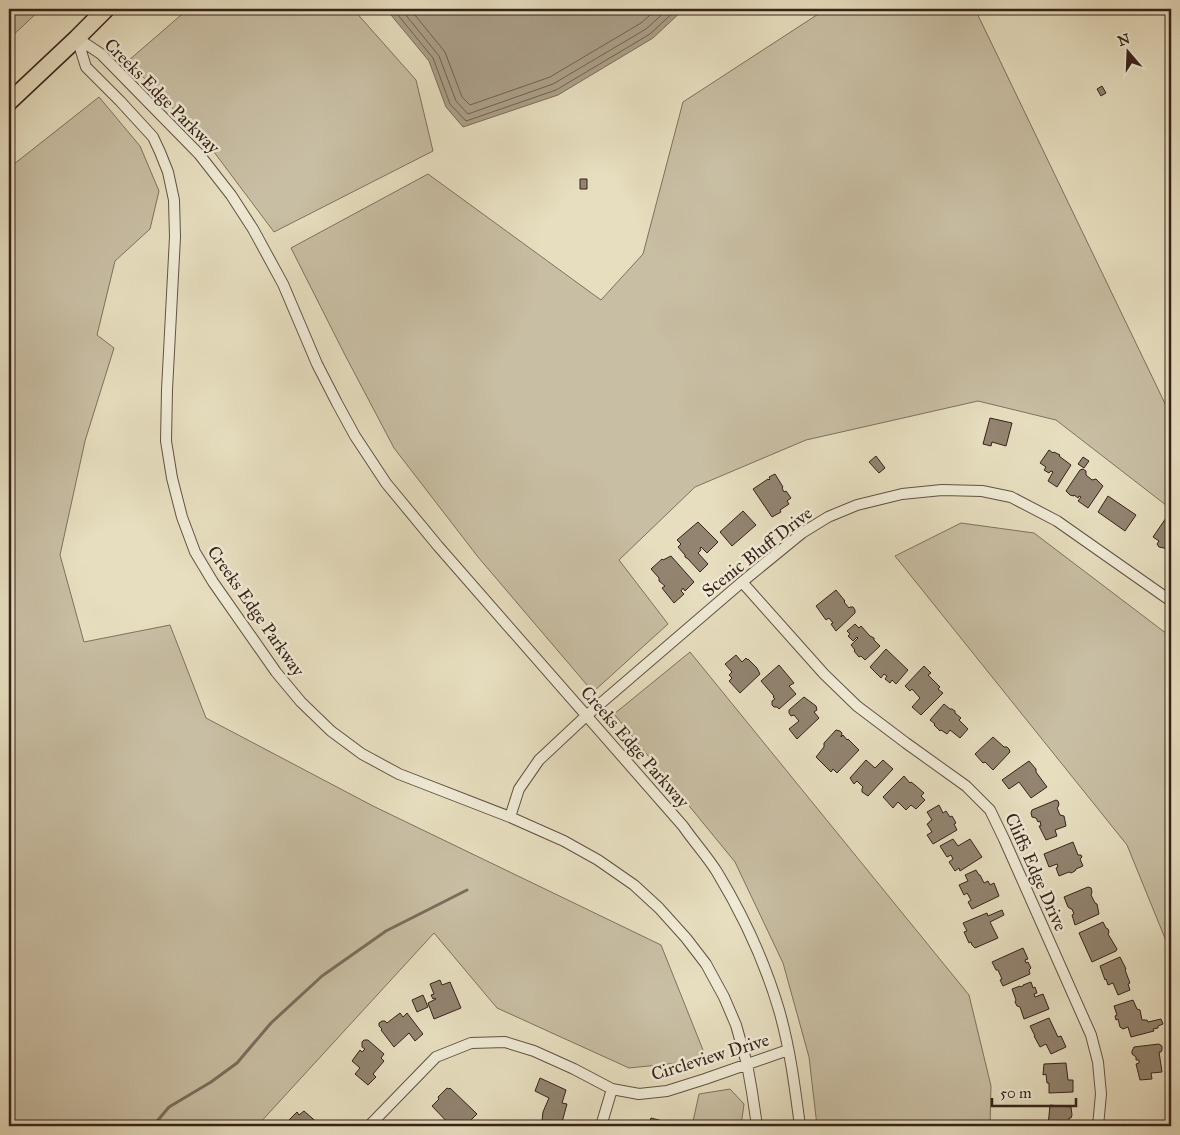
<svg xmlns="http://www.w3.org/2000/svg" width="1180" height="1135" font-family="'IM FELL Great Primer',serif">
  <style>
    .green { fill: #c8bea3; stroke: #80705f }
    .water { fill: #aa9e87; stroke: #7c6c5c }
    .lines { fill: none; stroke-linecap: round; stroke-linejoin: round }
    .shore { stroke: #706051; stroke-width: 1 }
    .stream { stroke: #7c6c5c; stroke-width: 3 }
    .building { fill: #928470; stroke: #37221b }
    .street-casing { stroke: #635144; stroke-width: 12 }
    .primary-casing { stroke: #37221b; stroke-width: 19 }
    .street { stroke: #efead5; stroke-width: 10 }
    .primary { stroke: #e6debf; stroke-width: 16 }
    .labels { text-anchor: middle; stroke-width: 5; stroke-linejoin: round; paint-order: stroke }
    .street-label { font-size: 18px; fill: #37221b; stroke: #efead5 }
  </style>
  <rect width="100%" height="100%" fill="#e6debf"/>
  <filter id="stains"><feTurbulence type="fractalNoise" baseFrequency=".004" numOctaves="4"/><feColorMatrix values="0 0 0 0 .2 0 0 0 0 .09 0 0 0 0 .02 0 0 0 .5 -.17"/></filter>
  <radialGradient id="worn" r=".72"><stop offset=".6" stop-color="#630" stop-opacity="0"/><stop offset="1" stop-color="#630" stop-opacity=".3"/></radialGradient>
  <path class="green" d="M9,9h32l-32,30z
    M188,9h165l63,71 17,71 -159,81 -60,-80 -86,-91z
    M826,9h149l196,407v93l-115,-89 -78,-19 -172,39 -111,47 -76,73 49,64 -75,68 -115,-135 -84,-109 -49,-93 -54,-107 137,-74 173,126 42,-46 40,-152z
    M99,97l41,49 19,45 -9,38 -35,32 -18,74 17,13 -29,93 -25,114 24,87 86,-17 36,93 167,88 288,139 46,115 -78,8 -132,-60 -63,-75 -177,193h-248v-958z
    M961,523l73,10 137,104v316l-44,-108 -232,-289z
    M690,652l279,343 22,91 -1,40h-173l-8,-69 -26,-94 -48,-101 -121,-148z
    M730,1089l14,15 -3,22h-49l7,-32z"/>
  <path class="water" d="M386,9h298l-31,29 -95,57 -95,32 -17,-20 -17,-46z"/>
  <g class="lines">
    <path class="shore" d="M393,9l40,49 17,46 16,17 90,-31 94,-56 27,-25
      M401,9l38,47 17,45 12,13 85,-30 93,-55 22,-20
      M410,9l35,43 17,45 8,8 80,-28 91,-54 16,-14"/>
    <path class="stream" d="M153,1126l16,-19 42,-25 26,-19 34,-40 51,-47 64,-45 81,-41"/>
  </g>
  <path class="building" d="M1102,86l4,7 -5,3 -4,-7z
    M580,179h7v10h-7z
    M990,418l22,5 -6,23 -14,-4 -1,4 -8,-2z
    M1049,450l4,3 1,-1 6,3 -1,1 12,9 -14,22 -9,-6 5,-9 -2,-1 -2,2 -5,-3 2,-3 -6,-4z
    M876,456l9,12 -6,5 -10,-11z
    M1083,457l6,4 -5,7 -6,-4z
    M1083,469l3,2v4l6,5 4,-1 7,7 -15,22 -10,-7 3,-4 -2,-1 -1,2 -4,-3v1l-4,-1 -4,-4 14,-21z
    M775,474l8,13 -1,1 2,4 2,-1 5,7 -4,3 2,3 -9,6 1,2 -9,5 -19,-28 15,-10 1,1 1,-1 -1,-2z
    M1108,496l28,19 -11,16 -27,-19z
    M743,511l13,14 -24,21 -12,-14z
    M1166,518l5,4v31l-7,-5 -5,-1 -2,-3 2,-3 -6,-4z
    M698,522l20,20 -11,11 -6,-6 -1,1 1,2 -3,3 10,11 -8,8 -12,-13 -3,-2v-2l-7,-8 3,-3 -4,-4z
    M671,556l23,26 -9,9 -2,-3 -2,3 3,3 -10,9 -12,-15 3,-2 -6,-5v-3l-8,-9 11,-10 1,1z
    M836,590l9,11 -1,1 5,6 1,-1h3l2,3v3l-19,18 -5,-7 2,-1 -4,-5 -3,2 -10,-14z
    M855,624l4,4 2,-2 9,10 4,2v2l6,6 -15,14 -4,-4 -2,1 -5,-6 1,-1 -4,-5 7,-7 -1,-1 -4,4 -5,-5 2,-2 -3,-3z
    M886,649l22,21 -12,14 -4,-4 -2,3 -5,-4 2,-3 -3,-2 -3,4 -11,-11z
    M736,655l6,7 4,-4 2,2v-1l9,9 3,6 -20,19 -11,-12 3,-3 -3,-3 3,-3 -7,-8z
    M779,665l15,18 -5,3 7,8 -17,15 -2,-2h-3l-2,-2v-4l3,-2 -2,-2 1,-1 -13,-15z
    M924,666l7,7 -3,2 12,12 -2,2 5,4 -22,22 -9,-8 8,-9 -8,-9 -2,2 -5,-5z
    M804,697l12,9 1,4 -3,2 5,6 -22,21 -8,-10 10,-8 -5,-6 -3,1 -2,-3v-3z
    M944,704l6,5h2l3,2v2l6,5 -2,2 9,9 -8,9 -10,-8 -3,4 -6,-4 -1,1 -6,-6 1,-1 -5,-4z
    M836,730l4,1 2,2 -1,4 2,-2 4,5 1,-1 11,11 -22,23 -4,-4 -2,3 -15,-15 8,-10v-4z
    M993,737l11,10h3l2,2 1,3 -17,18 -8,-8 -2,1 -8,-9z
    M866,760l9,8 8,-8 10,9 -25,27 -6,-4v-3l1,-2 -6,-6 -3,3 -4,-6z
    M1029,761l7,8v3l11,15 -16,11 -12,-16 -10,7 -7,-9z
    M904,776l6,7 1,-1 4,3 9,8 -3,3 4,4 -9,9 -5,-4 -5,5 -8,-8 -5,6 -10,-11z
    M1056,800l2,1 1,3 -1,3 -1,1 3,7 4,1 2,10 -11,4 2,6 -11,4 -7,-14h2l-1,-5 -2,1 -2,-4 -4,-1 -1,-4 1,-3z
    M939,805l4,8 3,-2 4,6 2,-1 4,7 -2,1 3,6 -24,14 -6,-9 5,-3 -5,-8 2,-1v-1l3,-2 -5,-8z
    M953,839l5,7 12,-7 12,18 -22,14 -1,-3 -4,3 -6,-9 4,-3 -2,-4 -4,2 -7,-11z
    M1073,842l5,13h3l1,2 -2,2 3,7 -7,3 -1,2 -4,2 -2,-1 -10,4 -3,-8 2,-1 -1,-3 -8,3 -5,-13z
    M976,870l3,5h1l4,8 4,-2 2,4 4,-2 5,13 -27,13 -4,-7 3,-2 -4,-7 -3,2 -5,-10 9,-4 -3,-6z
    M1088,887l3,1 1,4 -1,3 4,8 2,1 2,10 -24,11 -3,-10 2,-1 -2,-5h-1l-3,-2 -4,-10z
    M1002,910l2,5 -14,7 8,16 -23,10 -3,-3 -1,-3 -2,1 -5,-11 3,-1 -4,-8 24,-10 1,3z
    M1103,922l3,6 2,1 1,3 -1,2 9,15 -1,2 -24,11 -13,-29z
    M1023,948l5,11 -3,1 1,3 2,-1 3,6 -2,2 1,4 -27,12 -3,-6 2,-1 -4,-9h-2l-4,-8z
    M1120,957l6,12 -1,1 5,13 -2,1 2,6 -12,5 -5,-12 -5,2 -2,-6 -1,1 -5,-14z
    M440,980l2,5 8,-3 11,26 -27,11 -6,-16 8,-4 -1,-1 -2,1 -2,-4 3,-1 -4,-10z
    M1031,982l2,6 2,-1 2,6 -3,1 1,3 8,-3 6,15 -25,10 -4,-12 -3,-1 -2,-4 1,-2 -4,-11 8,-3 1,1 2,-1v-1z
    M423,995l5,12 -11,5 -5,-12z
    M1133,1000l4,9 3,1 2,10h5l1,2 13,-3 2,5 -5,2v2l-5,1 1,2 -23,6 -3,-10 -5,2 -3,-2 -2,-8 -2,1 -1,-4 2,-1 -3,-9z
    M400,1013l3,4 4,-4 16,21 -8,7 -6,-8 -15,14 -13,-17 1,-1 -3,-3v-3l3,-2h3l2,2z
    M1049,1018l9,19 3,-1 5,11 -15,7 -5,-10 -6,3 -6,-11h1l-5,-10z
    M364,1040h4l16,14 -3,4 3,3 -11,13 3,3 -8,8 -13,-11 5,-6 -8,-7 8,-11 2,2 3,-3 -3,-2v-5z
    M1159,1044l3,2v4l-1,2h-2l3,20 -11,1 1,6 -12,1 -4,-16 3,-1v-3h-3v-3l-4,-3v-3l2,-4z
    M1066,1063l2,17h5v12l-24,1v-10h-2l-1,-9 -3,1 1,-11z
    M540,1078l26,12 -4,13 5,1 -6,22 -19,-5 1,-9 6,-14 -14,-7z
    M447,1088l2,1 1,-1 27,26 -12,12h-14l-19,-20 7,-7 -1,-2z
    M1050,1105l21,2 1,8 -1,3h-2v4h2v4h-23z
    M304,1111l17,15h-42l2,-4h3l1,2 12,-12 2,3z
    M651,1118l23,6v2h-26z
    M1133,1122l12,1 2,-1h4l1,2 8,1v1h-27z"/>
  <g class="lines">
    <defs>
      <path id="street" d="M77,38l9,29 34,34 33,36 7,15 8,20 6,28 1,37 -8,153 -1,51 6,37 10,39 13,35 18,30 63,90 25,30 30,29 31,23 37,20 111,43 54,24 34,19 36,25 25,23 27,30 20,26 18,33 12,28 11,39 5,28 5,34
        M77,38l24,16 98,100 32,41 22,34 30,55 34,80 20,39 18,33 31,47 52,63 245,280c11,16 24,30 34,46 26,43 48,90 62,138 11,38 16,78 21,116
        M742,582l82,92 33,32 49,37 60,43 24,24 14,29 87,196 7,27 3,32 -3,32
        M510,817l9,-28 20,-29 47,-44 156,-134 60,-49 26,-16 29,-12 45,-11 40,-4 40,1 29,6 46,24 114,80
        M369,1126l67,-69 35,-14 34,-1 29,9 40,18 38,20 27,5 28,-3 38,-12 83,-29
        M601,1126l11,-37"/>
      <path id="primary" d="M9,102l68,-64 29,-29"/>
    </defs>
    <use href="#street" class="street-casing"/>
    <use href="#primary" class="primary-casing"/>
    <use href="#street" class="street"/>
    <use href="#primary" class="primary"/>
  </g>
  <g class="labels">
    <g class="street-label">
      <text transform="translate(162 96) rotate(45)" y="6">Creeks Edge Parkway</text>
      <text transform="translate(757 552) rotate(-38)" y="6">Scenic Bluff Drive</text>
      <text transform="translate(256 611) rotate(55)" y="6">Creeks Edge Parkway</text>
      <text transform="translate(635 747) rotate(49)" y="6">Creeks Edge Parkway</text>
      <text transform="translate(1036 872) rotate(66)" y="6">Cliffs Edge Drive</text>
      <text transform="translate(710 1057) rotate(-17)" y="6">Circleview Drive</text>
    </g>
  </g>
  <rect width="1180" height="1135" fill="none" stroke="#e6debf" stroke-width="30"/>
  <rect x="10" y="10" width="1160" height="1115" fill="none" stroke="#37221b" stroke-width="2.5"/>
  <rect x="15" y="15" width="1150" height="1105" fill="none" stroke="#37221b"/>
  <g transform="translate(1128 52) rotate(341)" stroke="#efead5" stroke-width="4" paint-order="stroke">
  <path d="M0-4L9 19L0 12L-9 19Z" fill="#37221b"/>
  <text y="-8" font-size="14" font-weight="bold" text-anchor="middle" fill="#37221b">N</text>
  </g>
  <path d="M992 1098v8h84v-8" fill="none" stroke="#37221b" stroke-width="2.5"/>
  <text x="1000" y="1098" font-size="15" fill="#37221b" stroke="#efead5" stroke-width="4" paint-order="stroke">50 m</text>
  <rect width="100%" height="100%" filter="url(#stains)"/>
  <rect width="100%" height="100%" fill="url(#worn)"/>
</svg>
